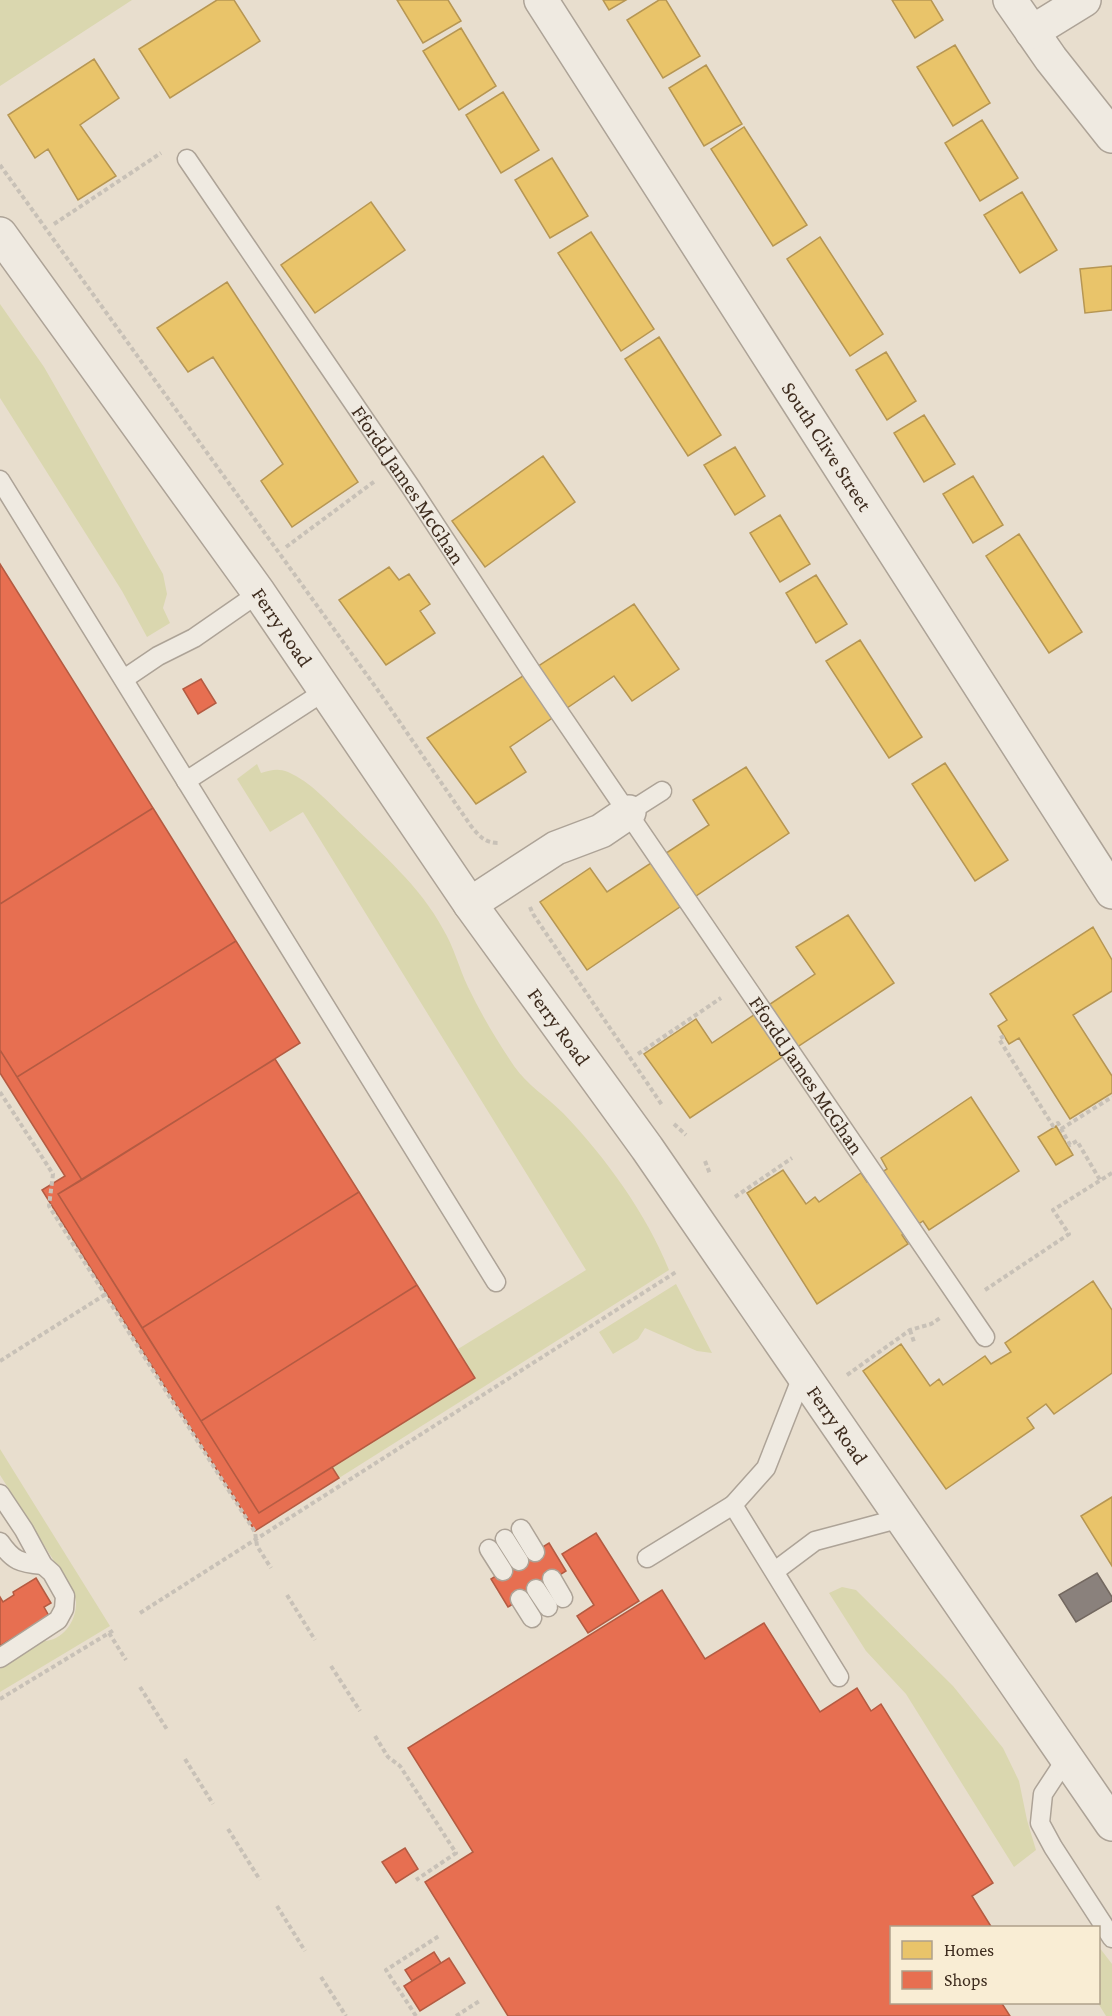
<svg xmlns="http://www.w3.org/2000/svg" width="1112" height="2016" font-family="'Crimson Pro',serif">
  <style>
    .green { fill: #dad7af }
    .homes { fill: #e9c46a; stroke: #b69653; stroke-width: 1.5 }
    .shops { fill: #e76f51; stroke: #b45b42; stroke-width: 1.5 }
    .industry { fill: #8a817c; stroke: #736860; stroke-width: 1.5 }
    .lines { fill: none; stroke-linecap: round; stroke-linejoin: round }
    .service-casing { stroke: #ada397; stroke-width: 21 }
    .minor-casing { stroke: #ada397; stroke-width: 36 }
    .path { stroke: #c8c1b7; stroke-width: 4; stroke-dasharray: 4.5 3; stroke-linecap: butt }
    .service { stroke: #efeae1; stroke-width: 18 }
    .minor { stroke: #efeae1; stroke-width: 33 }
    .labels { text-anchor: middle; stroke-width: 6; stroke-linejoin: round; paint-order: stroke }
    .street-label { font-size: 21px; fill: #3e2c1e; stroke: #f9edd4 }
  </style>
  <rect width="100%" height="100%" fill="#e8dece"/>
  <path class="green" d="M0,0h132l-132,86z
    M0,304l44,63 119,207 4,20 -4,14 7,15 -23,14 -25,-46 -122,-193z
    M257,764l4,9c10,-3 17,-5 27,-1 23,10 41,31 59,48 35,34 73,66 96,109 11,18 16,39 25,58 13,27 29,54 46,79 13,19 33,31 49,47 43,45 83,100 106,157l-330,208 -7,-11 143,-89 -17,-29 128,-79 -283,-458 -33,20 -33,-53z
    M676,1284l36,69 -15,-2 -52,-23 -7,11 -25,15 -14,-22z
    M0,1449l110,177 -110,66v-23l44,-28c19,0 33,-21 32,-39 0,-4 -3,-9 -5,-14l-71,-113z
    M842,1587l14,3 97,96 50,62 16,33 8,39 9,30 -22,17 -108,-173 -40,-43 -37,-58z
    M1099,1947l13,17v52h-6l-8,-13z"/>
  <path class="homes" d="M217,0h17l26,41 -90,57 -31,-49z
    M397,0h51l13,21 -38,22z
    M603,0h23l-17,10z
    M659,0h7l34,56 -37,22 -36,-58z
    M892,0h39l12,20 -28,18z
    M461,28l35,58 -37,24 -36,-59z
    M955,45l35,58 -37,23 -36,-59z
    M94,59l25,39 -39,27 36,51 -38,24 -30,-51 -13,9 -27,-43z
    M706,65l36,59 -38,22 -35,-58z
    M503,92l36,58 -38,23 -35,-58z
    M982,120l36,58 -38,23 -35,-58z
    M744,127l63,98 -34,21 -62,-97z
    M552,158l36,58 -38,22 -35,-58z
    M1022,192l35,58 -37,23 -36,-58z
    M371,202l34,48 -90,63 -34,-48z
    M591,232l63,97 -33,22 -63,-98z
    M820,237l63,97 -33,22 -63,-97z
    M1112,266v44l-27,3 -5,-44z
    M227,282l131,200 -66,45 -31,-46 22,-17 -70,-107 -25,15 -31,-44z
    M659,337l62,98 -33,21 -63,-97z
    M886,352l30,49 -29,19 -31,-50z
    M924,415l31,49 -31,18 -30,-49z
    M735,447l30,49 -30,19 -31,-50z
    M543,456l32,46 -90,65 -33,-46z
    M973,476l30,49 -30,18 -30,-49z
    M780,515l30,49 -30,18 -30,-49z
    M1019,534l63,98 -33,21 -63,-97z
    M389,567l10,13 10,-6 21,30 -10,7 15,22 -49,32 -47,-65z
    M816,575l31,49 -31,19 -30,-50z
    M634,604l45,65 -47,32 -18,-25 -104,71 16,25 -50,32 -49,-66z
    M860,640l62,97 -33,21 -63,-97z
    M945,763l63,97 -33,21 -63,-97z
    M746,767l43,66 -202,137 -47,-68 50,-34 17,24 102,-67 -16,-25z
    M848,915l46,68 -204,135 -46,-64 52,-35 16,24 103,-69 -19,-27z
    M1093,927l19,33v31l-39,24 39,61v17l-42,26 -51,-81 -10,6 -11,-18 9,-6 -17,-26z
    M971,1097l48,74 -90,59 -6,-9 -21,14 6,9 -91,60 -70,-111 36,-23 23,34 9,-7 4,5 42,-29 6,9 20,-13 -6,-11z
    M1056,1126l17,29 -17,10 -18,-28z
    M1093,1281l19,29v63l-58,41 -8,-10 -19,14 7,10 -88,61 -83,-118 38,-27 29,42 9,-7 4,6 42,-29 6,8 20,-12 -6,-9z
    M1112,1497v69l-31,-50z"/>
  <path class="shops" d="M0,564l153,244 -153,96z
    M201,679l15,24 -18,11 -15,-25z
    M153,808l83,133 -219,136 -17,-27v-146z
    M236,941l64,102 -218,137 -65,-103z
    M0,1050l82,130 -24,14 201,319 73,-46 7,11 -84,53 -213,-341 23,-14 -65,-103z
    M275,1059l84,133 -217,136 -84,-134z
    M359,1192l58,93 -216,136 -59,-93z
    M417,1285l58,93 -216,135 -58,-92z
    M596,1533l43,68 -51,32 -11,-17 17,-11 -32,-51z
    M549,1543l17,28 -58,36 -17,-28z
    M36,1578l15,25 -7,4 5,9 -49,30v-49l3,5 11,-7 -1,-3z
    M662,1590l43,69 59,-36 56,89 37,-24 14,23 10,-7 112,179 -21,13 20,32h-100v74h109l9,14h-502l-83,-134 48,-30 -65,-104z
    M405,1848l13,21 -22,14 -14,-21z
    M434,1952l7,11 -29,18 -7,-11z
    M449,1958l16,25 -45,28 -16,-25z"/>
  <path class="industry" d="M1097,1573l15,24v4l-36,21 -17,-27z"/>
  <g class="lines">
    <defs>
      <g id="service">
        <path id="s1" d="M187,159l223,327 121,185 454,666"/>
        <path d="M0,480l496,802"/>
        <path d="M124,679l34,-23 36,-18 65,-45"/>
        <path d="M186,781l139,-90"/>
        <path d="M629,812l33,-21"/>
        <path d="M0,1494l24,36 19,35 9,8 13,23 -1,13 -6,11 -58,38"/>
        <path d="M733,1505l33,-37 37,-94"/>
        <path d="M521,1529l14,23"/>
        <path d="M505,1539l14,22"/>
        <path d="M0,1542c13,19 20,21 43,23"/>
        <path d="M489,1549l14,22"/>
        <path d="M647,1558l86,-53 106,172"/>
        <path d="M775,1571l40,-30 86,-23"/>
        <path d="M552,1579l11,19"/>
        <path d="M536,1589l12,18"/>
        <path d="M520,1599l12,19"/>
        <path d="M1066,1759l-23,35 -3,29 13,24 59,91"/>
      </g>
      <g id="minor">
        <path id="s2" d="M541,0l571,892"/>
        <path d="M1010,0l41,59 61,77"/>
        <path d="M1032,32l52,-32"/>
        <path id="s3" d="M0,234l259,359 211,311 177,244 465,676"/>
        <path d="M470,904l86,-56 45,-17 28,-19"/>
      </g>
    </defs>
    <use href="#service" class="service-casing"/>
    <use href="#minor" class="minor-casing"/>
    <path class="path" d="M0,165l377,524 94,137c8,10 14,17 27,17
      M54,224l107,-71
      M286,547l89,-66
      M530,907l3,7 129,191
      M1004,1036l-5,3 54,87 5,-3 12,22 7,-4 23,39
      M638,1054l83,-56
      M0,1092l53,82 -4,32 206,326 2,14 14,22
      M674,1124l12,11
      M1061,1129l51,-32
      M705,1161l5,13
      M735,1197l57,-39
      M985,1290l84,-56 -16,-24 59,-37
      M910,1330l4,12
      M0,1361l106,-67
      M847,1375l63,-45 21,-6 9,-6
      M287,1595l28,45
      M140,1613l536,-341
      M109,1633l17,27
      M331,1666l29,45
      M140,1687l28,44
      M0,1699l114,-69
      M375,1736l13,21 12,9 56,87 -40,27
      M185,1759l28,45
      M228,1829l32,51
      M277,1906l28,45
      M321,1977l25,39
      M416,2016l-30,-46 53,-34
      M456,2016l25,-16"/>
    <use href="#service" class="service"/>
    <use href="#minor" class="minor"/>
  </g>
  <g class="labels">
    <g class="street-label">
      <text dy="7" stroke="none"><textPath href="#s2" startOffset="530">South Clive Street</textPath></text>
      <text dy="7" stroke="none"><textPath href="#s1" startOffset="394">Ffordd James McGhan</textPath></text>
      <text dy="7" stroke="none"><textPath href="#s3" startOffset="484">Ferry Road</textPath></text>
      <text dy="7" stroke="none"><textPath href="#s3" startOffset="970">Ferry Road</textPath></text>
      <text dy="7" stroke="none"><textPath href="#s1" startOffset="1106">Ffordd James McGhan</textPath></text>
      <text dy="7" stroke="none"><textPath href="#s3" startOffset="1456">Ferry Road</textPath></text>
    </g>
  </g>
  <rect x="890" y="1926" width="210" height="78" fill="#f9edd4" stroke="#aea08b" stroke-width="1.5"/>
  <rect x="902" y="1941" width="30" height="18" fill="#e9c46a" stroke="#aea08b" stroke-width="1.5"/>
  <text x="944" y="1956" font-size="18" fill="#3e2c1e">Homes</text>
  <rect x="902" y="1971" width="30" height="18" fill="#e76f51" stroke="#aea08b" stroke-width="1.5"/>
  <text x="944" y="1986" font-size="18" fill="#3e2c1e">Shops</text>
</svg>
